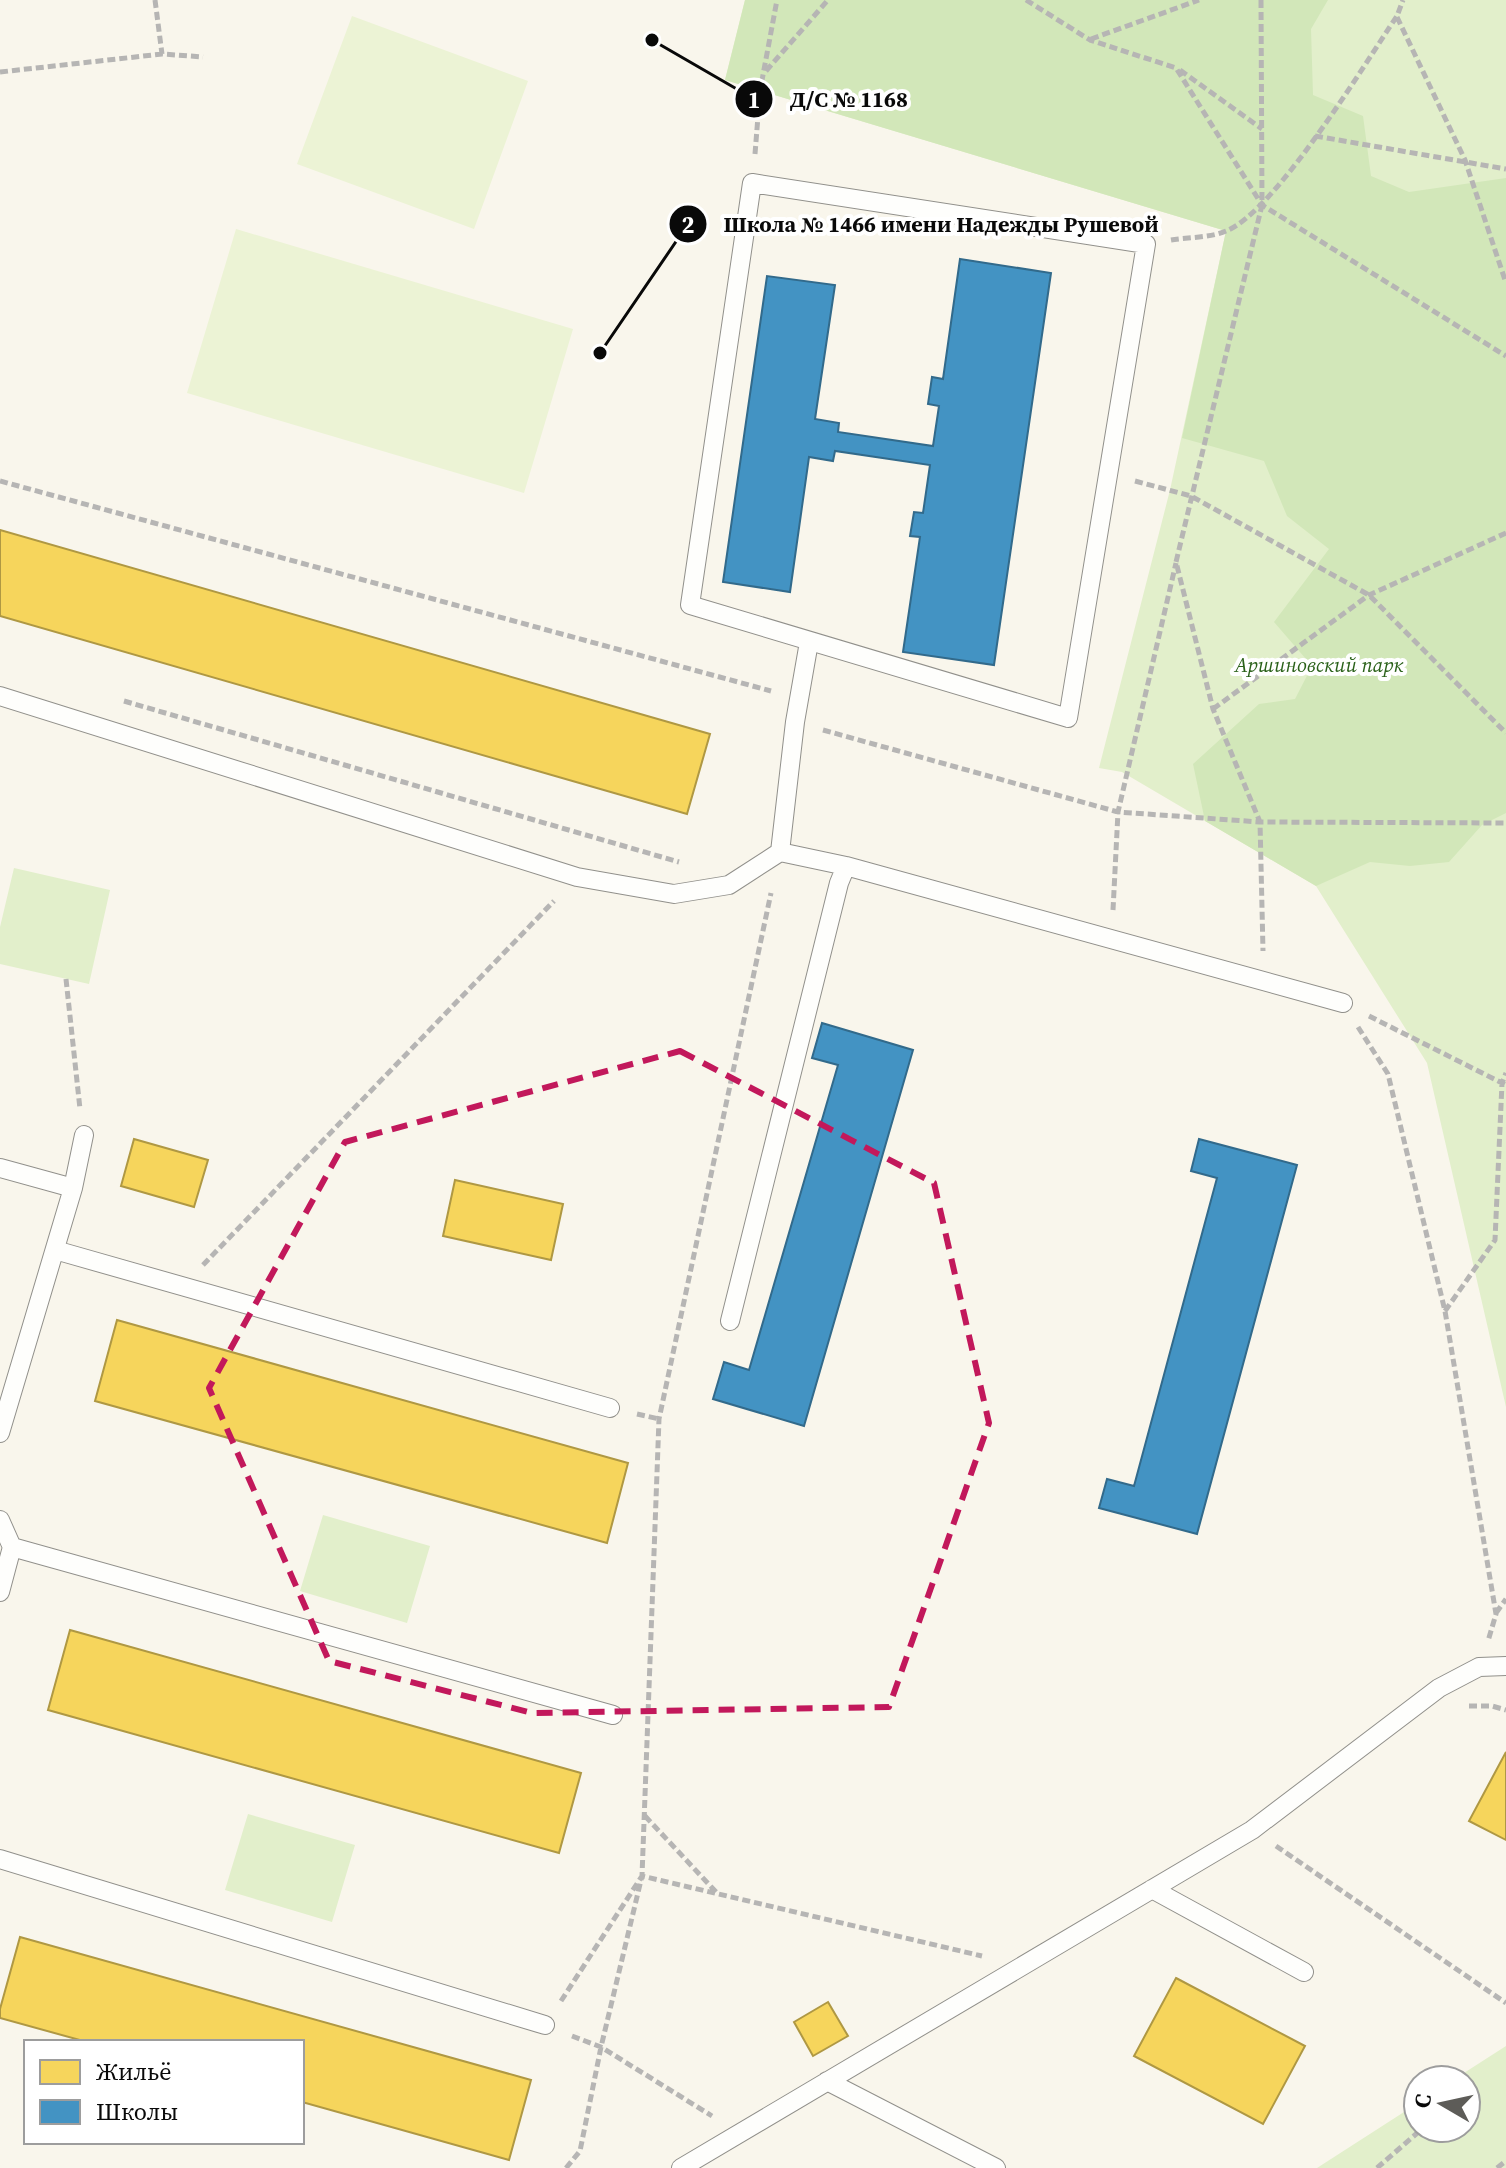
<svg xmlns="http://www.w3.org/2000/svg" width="1506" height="2168" font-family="'Source Serif 4',serif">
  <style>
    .green { fill: #e2efcb }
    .forest { fill: #d2e7b9 }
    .pitch { fill: #ecf3d5 }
    .homes { fill: #f6d55c; stroke: #af9843; stroke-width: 2 }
    .schools { fill: #4393c3; stroke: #326a8b; stroke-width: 2 }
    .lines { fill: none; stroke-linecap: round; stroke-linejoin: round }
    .lane-casing { stroke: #91908b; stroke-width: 20 }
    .path { stroke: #b6b5b4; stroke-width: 5; stroke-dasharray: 8 4; stroke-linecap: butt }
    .lane { stroke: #fefefc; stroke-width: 18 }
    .marked { fill: none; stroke: #c2185b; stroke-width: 6; stroke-dasharray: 16 10; stroke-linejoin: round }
    .labels { text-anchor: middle; stroke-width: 8; stroke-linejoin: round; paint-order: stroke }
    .park-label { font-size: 20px; font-style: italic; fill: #2a6119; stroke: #fff }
    .leader { fill: none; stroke: #090909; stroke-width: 3 }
    .callout-dot { fill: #090909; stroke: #fff; stroke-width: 3 }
    .mark-label { font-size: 24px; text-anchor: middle; font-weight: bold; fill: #fff }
    .callout-label { font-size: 22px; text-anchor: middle; font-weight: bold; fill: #090909; stroke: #fff; stroke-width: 8; stroke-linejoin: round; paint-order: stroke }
  </style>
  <rect width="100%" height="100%" fill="#f9f6ec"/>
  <path class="green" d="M745,0h761v1407l-79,-344 -111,-177 -194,-114 -23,-4 71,-278 56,-259 -501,-151z
    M14,868l96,22 -21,94 -89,-20v-37z
    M323,1515l107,31 -23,77 -107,-32z
    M248,1814l107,31 -23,77 -107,-32z
    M1506,2046v122h-189l101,-65v25h48v-48h-13z"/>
  <path class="forest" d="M745,0h583l-17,29 2,66 50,21 8,60 38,16 97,-14v635l-24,12 -33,37 -39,4 -40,-4 -54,24 -111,-65 -12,-57 66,-60 36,-5 17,-33 -38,-44 55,-73 -42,-33 -23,-55 -82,-23 44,-207 -501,-151z"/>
  <path class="pitch" d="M352,16l176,65 -54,148 -177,-65z
    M236,229l337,100 -49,164 -337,-100z"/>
  <path class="homes" d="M0,530l710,204 -23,80 -687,-198z
    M134,1139l74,21 -14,47 -73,-21z
    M455,1180l108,24 -12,56 -108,-24z
    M117,1320l511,143 -21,80 -512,-142z
    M70,1630l511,143 -22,80 -511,-143z
    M1506,1752v88l-37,-19z
    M20,1937l511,143 -22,80 -207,-58v-60h-215l-87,-24v-9z
    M1176,1978l129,68 -42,78 -129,-68z
    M828,2002l20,34 -35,20 -19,-34z"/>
  <path class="schools" d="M960,259l91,14 -57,392 -91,-13 17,-115 -10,-1 4,-24 9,1 7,-48 -95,-14 -2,10 -24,-4 -19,135 -67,-10 44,-306 68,9 -20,134 24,4 -1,9 95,14 6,-40 -11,-2 4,-27 11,2z
    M822,1023l91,27 -109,376 -91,-27 11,-37 25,8 89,-305 -26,-7z
    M1199,1139l98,26 -100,369 -98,-26 8,-29 27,7 83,-308 -26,-7z"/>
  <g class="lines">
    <defs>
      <path id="lane" d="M752,183l394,61 -78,474 -378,-113z
        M0,696l577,181 97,17 55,-9 51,-33 66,14 497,137
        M780,852l15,-130 14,-80
        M0,1168l73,20
        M55,1250l555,158
        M730,1321l109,-438 7,-17
        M0,1433l73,-245 11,-53
        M0,1520l12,27 -12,45
        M12,1547l601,168
        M0,1859l545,166
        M1152,1889l152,83
        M827,2081l169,87
        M681,2168l571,-338 187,-142 40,-21 27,-1"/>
    </defs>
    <use href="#lane" class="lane-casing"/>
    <path class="path" d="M155,0l7,54
      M1026,0l64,40 86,28 86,137 244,151
      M1261,0l1,205 -86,357 37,147 47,113 3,129
      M1397,17l68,143 41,123
      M1091,39l108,-39
      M1180,70l82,59
      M766,71l62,-71
      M0,72l162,-18 41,3
      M1315,136l191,33
      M755,154l5,-63 17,-91
      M1171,240c17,-3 39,-2 55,-9 49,-19 138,-166 171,-215l6,-16
      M0,481l771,210
      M1135,481l56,15 178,99 137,138
      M124,701l555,161
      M1213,709l156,-114 137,-62
      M823,730l295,82 142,10 246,1
      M1113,910l5,-98 58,-249
      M66,979l14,130
      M1369,1016l137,69
      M1358,1027l30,47 57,237 51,303 -8,27
      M203,1265l351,-364
      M1445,1311l50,-71 7,-157 4,-10
      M637,1414l22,5
      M1496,1613l10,-14
      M1469,1706h23l14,4
      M645,1816l72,77
      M1276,1846l230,157
      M561,2001l81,-125 340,80
      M572,2036l29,11 111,69
      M566,2168l14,-17 21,-104 41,-171 17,-457 112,-526
      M1377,2168l46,-40
      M1497,2168l9,-7"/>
    <use href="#lane" class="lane"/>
  </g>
  <path class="marked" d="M680,1051l254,132 55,240 -100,284 -357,6 -203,-52 -120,-273 136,-246z"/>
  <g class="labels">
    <g class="park-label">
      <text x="1319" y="672">Аршиновский парк</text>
    </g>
  </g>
  <path class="leader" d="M652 40L754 99M600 353L688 224"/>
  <g class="callout-dot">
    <circle cx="652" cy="40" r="8"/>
    <circle cx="600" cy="353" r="8"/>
    <circle cx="754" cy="99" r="20"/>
    <circle cx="688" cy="224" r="20"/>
  </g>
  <g class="mark-label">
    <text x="754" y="108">1</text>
    <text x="688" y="233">2</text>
  </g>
  <g class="callout-label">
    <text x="849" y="107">Д/C № 1168</text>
    <text x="941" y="232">Школа № 1466 имени Надежды Рушевой</text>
  </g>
  <rect x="24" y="2040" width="280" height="104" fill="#ffffff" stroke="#9d9d9d" stroke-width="2"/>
  <rect x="40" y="2060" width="40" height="24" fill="#f6d55c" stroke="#9d9d9d" stroke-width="2"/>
  <text x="96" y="2080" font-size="24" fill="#090909">Жильё</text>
  <rect x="40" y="2100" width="40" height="24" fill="#4393c3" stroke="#9d9d9d" stroke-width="2"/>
  <text x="96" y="2120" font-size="24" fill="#090909">Школы</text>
  <g transform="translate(1442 2104) rotate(279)"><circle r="38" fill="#ffffff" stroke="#9d9d9d" stroke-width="2"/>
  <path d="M0-6L14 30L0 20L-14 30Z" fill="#5d5c58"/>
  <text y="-12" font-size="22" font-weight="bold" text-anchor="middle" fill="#090909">С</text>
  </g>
</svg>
